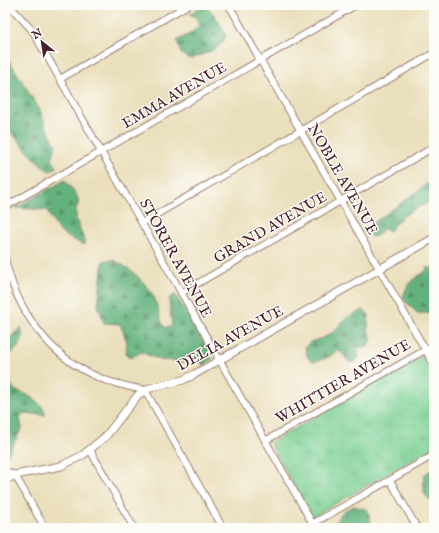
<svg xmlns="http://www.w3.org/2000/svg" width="439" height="533" font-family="'IM FELL English',serif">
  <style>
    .grass { fill: url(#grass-tufts); stroke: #627860 }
    .forest { fill: url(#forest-firs); stroke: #576854 }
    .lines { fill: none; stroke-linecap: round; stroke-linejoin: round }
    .minor-casing { stroke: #9a7f74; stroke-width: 8 }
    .tertiary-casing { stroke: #9a7f74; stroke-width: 9 }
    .minor { stroke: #fff; stroke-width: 6 }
    .tertiary { stroke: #fff; stroke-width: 7 }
    .labels { text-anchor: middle; stroke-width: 3; stroke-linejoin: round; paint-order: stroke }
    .street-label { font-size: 15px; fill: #4a1f2b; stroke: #fdfcf7 }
  </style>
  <defs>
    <pattern id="grass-tufts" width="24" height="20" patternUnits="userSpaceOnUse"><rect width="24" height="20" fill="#7bd094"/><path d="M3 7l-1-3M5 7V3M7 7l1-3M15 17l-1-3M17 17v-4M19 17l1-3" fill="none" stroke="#6cb280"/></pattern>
    <pattern id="forest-firs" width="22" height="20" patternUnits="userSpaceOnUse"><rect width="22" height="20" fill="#64b27e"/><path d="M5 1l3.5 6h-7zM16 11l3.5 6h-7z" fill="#549067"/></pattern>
  </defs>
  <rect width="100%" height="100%" fill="#fdfcf7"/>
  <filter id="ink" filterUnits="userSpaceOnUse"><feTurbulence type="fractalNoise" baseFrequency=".025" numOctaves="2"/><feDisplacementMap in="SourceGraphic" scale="8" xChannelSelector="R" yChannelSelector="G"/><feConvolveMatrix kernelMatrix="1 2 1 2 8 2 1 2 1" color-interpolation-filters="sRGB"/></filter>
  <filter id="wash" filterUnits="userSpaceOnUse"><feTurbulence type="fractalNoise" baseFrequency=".012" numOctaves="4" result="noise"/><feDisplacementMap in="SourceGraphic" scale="16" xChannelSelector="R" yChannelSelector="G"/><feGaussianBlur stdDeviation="0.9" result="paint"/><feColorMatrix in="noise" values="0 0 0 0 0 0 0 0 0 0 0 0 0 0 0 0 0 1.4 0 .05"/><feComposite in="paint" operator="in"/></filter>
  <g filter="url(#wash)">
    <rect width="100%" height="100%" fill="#eadfbc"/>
    <path class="grass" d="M424,355l10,18v74l-122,70 -42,-74z"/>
    <path class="forest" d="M202,5c11,3 19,21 24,30 -4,15 -21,18 -35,24l-10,-5 -4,-13 14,-8 9,-7 -4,-9 -6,-3z
      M5,54l35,56 6,17 10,18 -4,15 5,7 -3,3 -6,1 -19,-18 -24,-28z
      M434,179v21c-16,8 -35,14 -44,31l-5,-3 -9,8 -5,1 -7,-7z
      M65,180l12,16 2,6 -3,7v9l9,25 -2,2c-6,-5 -14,-6 -20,-11 -8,-6 -11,-15 -16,-24l-32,-2z
      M113,260c16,7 32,21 41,37 4,10 5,20 10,30h8l-3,-28 6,-5 33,54 4,11 -8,7 -10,-11 -7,3 -5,5 -9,-2 -13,-1 -19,-8 -10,6 -5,-4 1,-12 -7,-18 -16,-1 -6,-18 5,-44z
      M427,268h7v45h-17l-14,-14c1,-11 11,-22 21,-26z
      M363,310l6,5 -1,14 3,8v5l-4,4 -10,2 2,9 -4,6 -6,-1 -7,-9 -5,-3 -8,7 -15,5 -6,-4 -3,-11 5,-5 13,-4 12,-7 10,-12z
      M21,327c4,18 -3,20 -16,32v-16z
      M5,376l3,1 6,13c13,4 28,11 32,25l-24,-2 -2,6 2,9 -17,32v-21l3,-11 -3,-11z
      M434,468v36l-10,-10v-19z
      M354,506l14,4 3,13 4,5h-29l-5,-5h-6l8,-12z"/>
  </g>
  <g filter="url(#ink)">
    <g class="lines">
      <defs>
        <path id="minor" d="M9,5l23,25 8,14 275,484
          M229,5l205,360
          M60,79l128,-74
          M5,207l351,-202
          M142,223l292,-170
          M5,258c11,52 45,100 95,120 14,6 30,9 45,12l78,138
          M181,293l253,-146
          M265,441l169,-96
          M90,450l44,78
          M5,471l10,4 30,53
          M390,480l27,48
          M305,528l129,-73"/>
        <path id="tertiary" d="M5,480l10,-5 46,-9 22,-11 23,-19 32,-41 12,-7 33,-8 12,-6 239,-136"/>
      </defs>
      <use href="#minor" class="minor-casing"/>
      <use href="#tertiary" class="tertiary-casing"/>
      <use href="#minor" class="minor"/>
      <use href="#tertiary" class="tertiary"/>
    </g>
  </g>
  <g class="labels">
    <g class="street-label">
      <text transform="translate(174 95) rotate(-30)" y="5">EMMA AVENUE</text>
      <text transform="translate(343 179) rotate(60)" y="5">NOBLE AVENUE</text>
      <text transform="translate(270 227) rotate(-30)" y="5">GRAND AVENUE</text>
      <text transform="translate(176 258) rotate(61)" y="5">STORER AVENUE</text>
      <text transform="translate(230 338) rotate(-29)" y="5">DELIA AVENUE</text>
      <text transform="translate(343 381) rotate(-30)" y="5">WHITTIER AVENUE</text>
    </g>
  </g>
  <rect width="439" height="533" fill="none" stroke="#fdfcf7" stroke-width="20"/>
  <g transform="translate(42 42) rotate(330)" stroke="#fdfcf7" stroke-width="3" paint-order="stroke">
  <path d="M0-3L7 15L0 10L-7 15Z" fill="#4a1f2b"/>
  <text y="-6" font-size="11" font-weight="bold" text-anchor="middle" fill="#4a1f2b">N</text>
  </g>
</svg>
